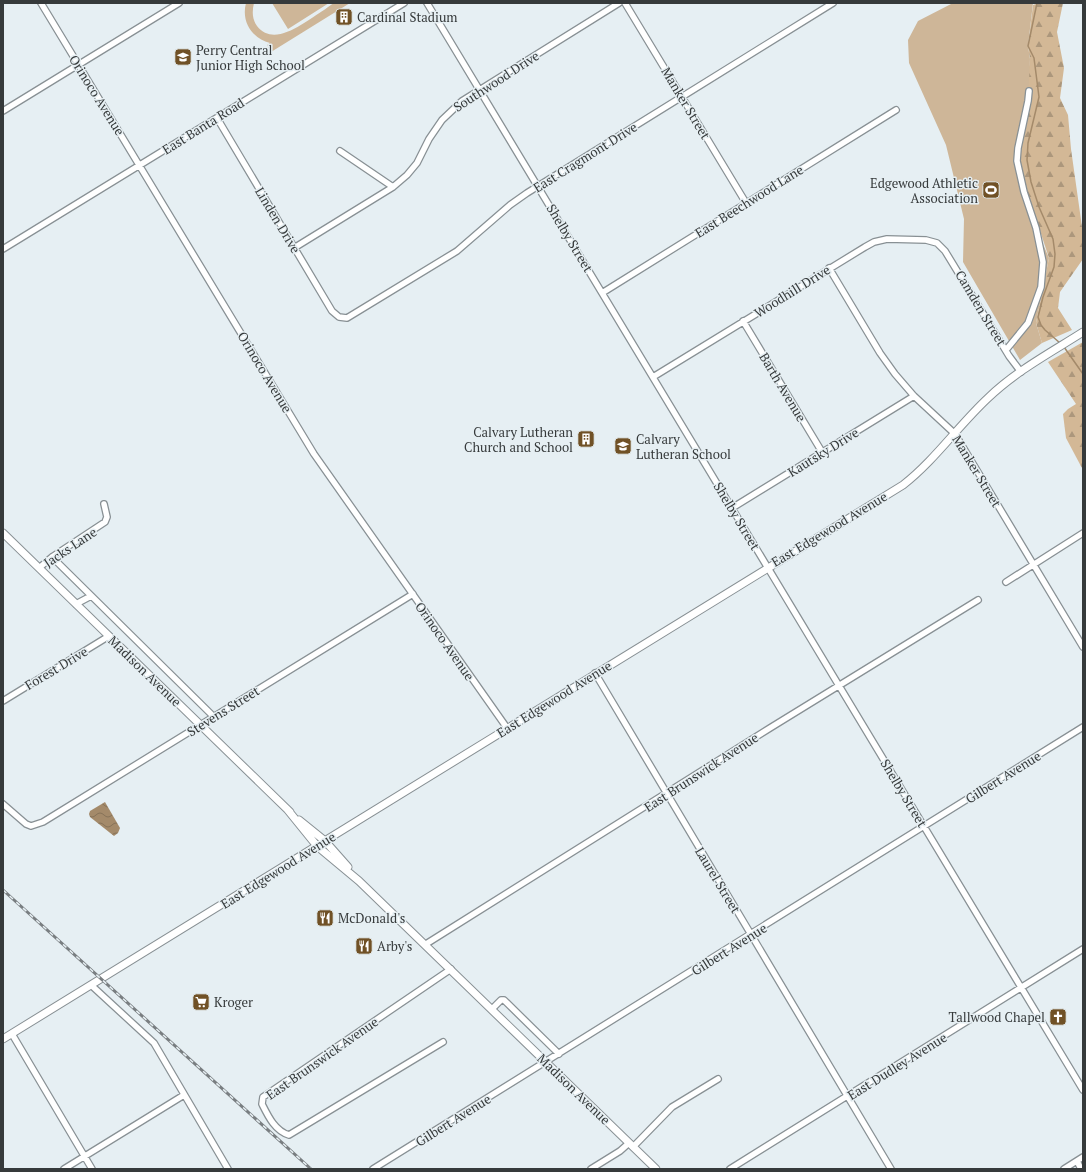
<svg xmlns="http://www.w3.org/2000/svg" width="1086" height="1172" font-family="'PT Serif',serif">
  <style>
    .forest { fill: url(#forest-firs) }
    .garden { fill: #ceb698 }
    .water { fill: url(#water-waves) }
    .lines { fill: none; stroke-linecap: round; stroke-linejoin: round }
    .stream { stroke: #a48a6a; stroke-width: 1.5 }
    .minor-casing { stroke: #889094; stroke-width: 8 }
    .major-casing { stroke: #889094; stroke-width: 9 }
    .minor { stroke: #fff; stroke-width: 5.5 }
    .major { stroke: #fff; stroke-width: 7 }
    .rail-casing { stroke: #797e81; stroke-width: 3 }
    .rail { stroke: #e6eff3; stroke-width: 1.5; stroke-dasharray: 4.5; stroke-linecap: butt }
    .labels { text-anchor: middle; stroke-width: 3; stroke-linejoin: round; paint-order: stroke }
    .poi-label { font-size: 13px; fill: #363a3b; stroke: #e6eff3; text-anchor: start }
    .street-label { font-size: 13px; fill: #363a3b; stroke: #e6eff3 }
  </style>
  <defs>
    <pattern id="forest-firs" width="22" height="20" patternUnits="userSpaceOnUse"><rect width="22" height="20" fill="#d3b896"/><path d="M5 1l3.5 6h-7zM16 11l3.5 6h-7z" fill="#ac977c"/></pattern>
    <pattern id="water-waves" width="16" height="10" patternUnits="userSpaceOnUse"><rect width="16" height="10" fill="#a48a6a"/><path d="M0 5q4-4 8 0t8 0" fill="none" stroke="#867258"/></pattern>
  </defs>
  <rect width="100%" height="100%" fill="#e6eff3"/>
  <path class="forest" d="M1039,3h24l-6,29 7,36 -4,30 8,17 3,34 12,85v25l-23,33 -2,16 14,22 -30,13 -6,-20 13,-65 -32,-97 13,-102 -2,-13 5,-41z
    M1083,342v128l-17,-32 -3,-24 5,-5 8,-5 -28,-42z"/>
  <path class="garden" d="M246,3h8c-2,8 -2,16 3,23 18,23 50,-6 67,-16 3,-2 7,-6 11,-7 4,-1 11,0 15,0l-79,49 -4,-7 3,-2c-18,-5 -29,-21 -24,-40z
    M272,3h57l-41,26z
    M953,3h80l-5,43 2,13 -2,42 -11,60 19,67 13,30 -13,65 6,20 -22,17 -57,-98 1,-43 -18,-74 -37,-82 -1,-23 10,-19z"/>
  <path class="water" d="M105,802l15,26 -2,5 -4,3 -24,-19 -1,-3 1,-3z"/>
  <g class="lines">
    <path class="stream" d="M1037,3l-9,43 6,12 5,39 -11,46 -1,17 4,22 8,25 14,32 2,15 -1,13 -11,30 -5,20 3,8 4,5 15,13
      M1064,347l19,27"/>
    <defs>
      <path id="minor" d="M41,3l273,451 193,274
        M427,3l656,1087
        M625,3l121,200
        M3,111l176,-108
        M217,118l115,193 7,6 8,1 110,-67 53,-46 17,-12 306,-190
        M340,151l53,36
        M294,248l99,-61 14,-12 10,-12 12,-24 13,-19 20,-19 157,-98
        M3,249l401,-246
        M829,268l51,85 15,21 19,22 41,38 128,213
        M602,293l294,-183
        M743,321l79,131
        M1006,350l22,-27 13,-36 2,-25 -7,-34 -12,-36 -7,-31 1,-13 10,-47 1,-10
        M653,377l212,-130 9,-5 13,-3 39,1 11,3 8,8 64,105 12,16
        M732,508l182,-112
        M52,557l162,160
        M39,568l13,-11 53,-35 2,-5 -3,-13
        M1006,582l77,-49
        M76,604l15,-8
        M595,673l296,496
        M3,701l106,-65
        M3,804l23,20 5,2 12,-4 370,-228
        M426,944l344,-216 208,-128
        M91,985l63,58 74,126
        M492,1009l9,-9h3l55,54
        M12,1034l80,135
        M443,1042l-154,93c-14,-4 -21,-19 -27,-31l1,-7 188,-128
        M633,1147l39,-40 46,-28
        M1077,1161l4,8
        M64,1169l120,-74
        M373,1169l710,-442
        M591,1169l29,-18 9,-8
        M730,1169l353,-220
        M1064,1169l19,-12"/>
      <path id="major" d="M3,533l287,279
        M287,809l30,37 42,35 297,288
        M299,820l26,21 23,26
        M3,1039l900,-554c32,-25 55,-59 85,-87 28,-27 62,-45 95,-66"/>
    </defs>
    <use href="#minor" class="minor-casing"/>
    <use href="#major" class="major-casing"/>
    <use href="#minor" class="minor"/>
    <use href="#major" class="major"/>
    <defs>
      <path id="rail" d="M3,890l308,279"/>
    </defs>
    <use href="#rail" class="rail-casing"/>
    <use href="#rail" class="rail"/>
  </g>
  <defs>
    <symbol id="building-square" viewBox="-11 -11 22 22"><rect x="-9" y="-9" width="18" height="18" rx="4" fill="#705126" stroke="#e6eff3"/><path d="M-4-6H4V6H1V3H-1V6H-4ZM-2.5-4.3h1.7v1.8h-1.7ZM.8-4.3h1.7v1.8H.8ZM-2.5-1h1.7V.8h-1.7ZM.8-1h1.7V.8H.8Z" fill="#fff"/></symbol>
    <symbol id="school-square" viewBox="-11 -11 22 22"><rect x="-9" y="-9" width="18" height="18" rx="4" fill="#705126" stroke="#e6eff3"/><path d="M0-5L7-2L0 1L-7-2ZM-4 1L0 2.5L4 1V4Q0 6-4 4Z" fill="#fff"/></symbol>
    <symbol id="stadium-square" viewBox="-11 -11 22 22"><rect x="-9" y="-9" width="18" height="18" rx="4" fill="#705126" stroke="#e6eff3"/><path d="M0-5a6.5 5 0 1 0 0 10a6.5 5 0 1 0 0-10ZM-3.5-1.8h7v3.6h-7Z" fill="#fff"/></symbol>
    <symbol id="restaurant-square" viewBox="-11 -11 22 22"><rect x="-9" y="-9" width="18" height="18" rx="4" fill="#705126" stroke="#e6eff3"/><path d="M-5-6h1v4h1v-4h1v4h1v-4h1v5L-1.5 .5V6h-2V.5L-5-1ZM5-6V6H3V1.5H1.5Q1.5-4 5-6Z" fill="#fff"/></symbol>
    <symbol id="supermarket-square" viewBox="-11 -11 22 22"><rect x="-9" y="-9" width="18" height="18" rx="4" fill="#705126" stroke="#e6eff3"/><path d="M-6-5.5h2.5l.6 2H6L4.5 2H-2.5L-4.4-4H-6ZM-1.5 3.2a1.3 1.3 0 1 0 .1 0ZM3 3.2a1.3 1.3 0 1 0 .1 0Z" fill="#fff"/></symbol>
    <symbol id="church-square" viewBox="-11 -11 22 22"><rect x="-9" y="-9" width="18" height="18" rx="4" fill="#705126" stroke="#e6eff3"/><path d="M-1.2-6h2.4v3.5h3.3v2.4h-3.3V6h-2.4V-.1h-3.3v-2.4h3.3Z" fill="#fff"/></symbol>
  </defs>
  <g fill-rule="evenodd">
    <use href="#building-square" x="334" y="7" width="20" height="20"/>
    <use href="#school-square" x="173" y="47" width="20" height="20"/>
    <use href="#stadium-square" x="981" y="180" width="20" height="20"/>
    <use href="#building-square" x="576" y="429" width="20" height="20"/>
    <use href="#school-square" x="613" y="436" width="20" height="20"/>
    <use href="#restaurant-square" x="315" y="908" width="20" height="20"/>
    <use href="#restaurant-square" x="354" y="936" width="20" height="20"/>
    <use href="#supermarket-square" x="191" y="992" width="20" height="20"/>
    <use href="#church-square" x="1048" y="1007" width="20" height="20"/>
  </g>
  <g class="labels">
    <g class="poi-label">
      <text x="357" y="22">Cardinal Stadium</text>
      <text x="196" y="55">Perry Central<tspan x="196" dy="15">Junior High School</tspan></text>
      <text x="978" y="188" text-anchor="end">Edgewood Athletic<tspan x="978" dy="15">Association</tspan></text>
      <text x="573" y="437" text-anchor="end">Calvary Lutheran<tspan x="573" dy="15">Church and School</tspan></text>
      <text x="636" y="444">Calvary<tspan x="636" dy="15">Lutheran School</tspan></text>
      <text x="338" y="923">McDonald's</text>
      <text x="377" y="951">Arby's</text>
      <text x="214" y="1007">Kroger</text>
      <text x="1045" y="1022" text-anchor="end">Tallwood Chapel</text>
    </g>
    <g class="street-label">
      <text transform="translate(496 81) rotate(-33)" y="5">Southwood Drive</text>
      <text transform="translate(97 95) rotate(58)" y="5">Orinoco Avenue</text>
      <text transform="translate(686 103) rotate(59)" y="5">Manker Street</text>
      <text transform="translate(203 126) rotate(-32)" y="5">East Banta Road</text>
      <text transform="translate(585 157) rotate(-32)" y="5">East Cragmont Drive</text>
      <text transform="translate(749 201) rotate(-32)" y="5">East Beechwood Lane</text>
      <text transform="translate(278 220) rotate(59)" y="5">Linden Drive</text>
      <text transform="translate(570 238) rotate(59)" y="5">Shelby Street</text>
      <text transform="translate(792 291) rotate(-32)" y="5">Woodhill Drive</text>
      <text transform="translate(981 308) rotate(59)" y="5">Camden Street</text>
      <text transform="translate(265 372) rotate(59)" y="5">Orinoco Avenue</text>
      <text transform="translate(783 387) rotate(59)" y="5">Barth Avenue</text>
      <text transform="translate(823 452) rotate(-32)" y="5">Kautsky Drive</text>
      <text transform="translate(977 471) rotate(59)" y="5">Manker Street</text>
      <text transform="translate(737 516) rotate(59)" y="5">Shelby Street</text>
      <text transform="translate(829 529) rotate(-31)" y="5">East Edgewood Avenue</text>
      <text transform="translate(70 547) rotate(-34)" y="5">Jacks Lane</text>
      <text transform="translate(445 641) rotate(55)" y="5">Orinoco Avenue</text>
      <text transform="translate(56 668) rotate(-31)" y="5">Forest Drive</text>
      <text transform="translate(145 671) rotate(44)" y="5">Madison Avenue</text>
      <text transform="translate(554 699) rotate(-32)" y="5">East Edgewood Avenue</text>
      <text transform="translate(223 711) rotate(-32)" y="5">Stevens Street</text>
      <text transform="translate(701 772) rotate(-33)" y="5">East Brunswick Avenue</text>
      <text transform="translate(1003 777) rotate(-32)" y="5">Gilbert Avenue</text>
      <text transform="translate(904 793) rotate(59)" y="5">Shelby Street</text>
      <text transform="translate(278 870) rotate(-32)" y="5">East Edgewood Avenue</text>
      <text transform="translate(718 880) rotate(59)" y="5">Laurel Street</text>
      <text transform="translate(729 949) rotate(-32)" y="5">Gilbert Avenue</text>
      <text transform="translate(322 1058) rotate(-35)" y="5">East Brunswick Avenue</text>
      <text transform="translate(897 1066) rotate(-32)" y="5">East Dudley Avenue</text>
      <text transform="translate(574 1089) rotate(44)" y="5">Madison Avenue</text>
      <text transform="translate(453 1120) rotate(-32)" y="5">Gilbert Avenue</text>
    </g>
  </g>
  <rect width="1086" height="1172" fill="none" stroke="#363a3b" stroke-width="8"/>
</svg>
